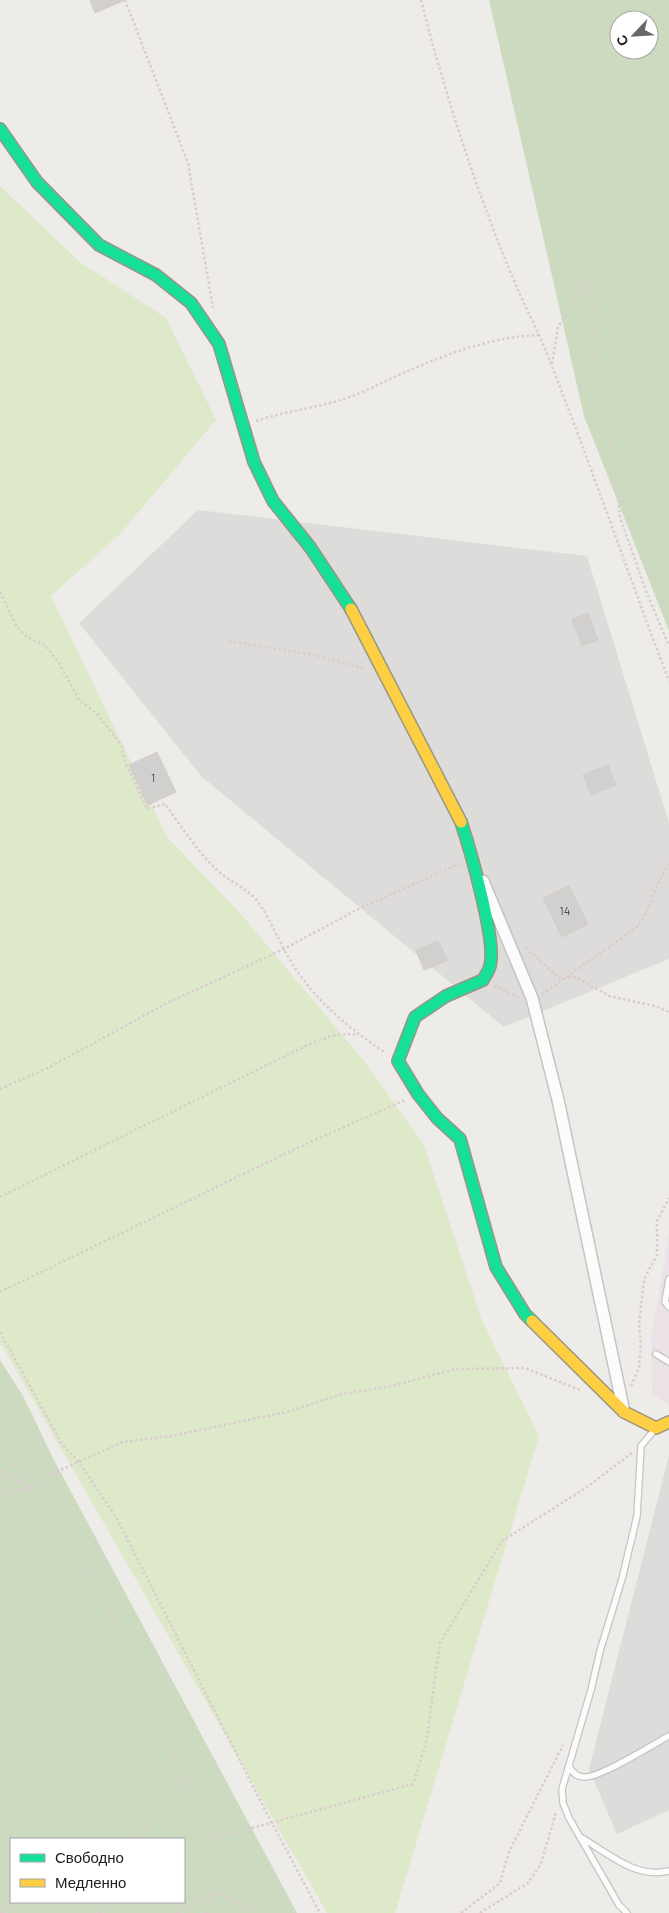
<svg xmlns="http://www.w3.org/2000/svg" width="669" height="1913" font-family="Barlow,sans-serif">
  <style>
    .residential { fill: #dddcda }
    .industrial { fill: #ebe2e8 }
    .grass { fill: #dee9ca }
    .forest { fill: #ccdbc0; fill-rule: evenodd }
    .building { fill: #d2d0ce; stroke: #d1cdca }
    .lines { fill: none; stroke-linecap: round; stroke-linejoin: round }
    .lane-casing { stroke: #c5c4c3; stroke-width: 8 }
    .street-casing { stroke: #c5c4c3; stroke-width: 14 }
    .fast-casing { stroke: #989781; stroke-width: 14 }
    .slow-casing { stroke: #989781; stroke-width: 14 }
    .path { stroke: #dacccc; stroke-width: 2.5; stroke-dasharray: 2.5 2.5; stroke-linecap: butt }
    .lane { stroke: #fcfcfc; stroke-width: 5.5 }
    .street { stroke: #fcfcfc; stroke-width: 11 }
    .fast { stroke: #16e098; stroke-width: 11 }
    .slow { stroke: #ffcf43; stroke-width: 11 }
    .labels { text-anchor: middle; stroke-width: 4; stroke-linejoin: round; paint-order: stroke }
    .number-label { font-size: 12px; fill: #4c4c4c }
  </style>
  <rect width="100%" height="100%" fill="#eeece9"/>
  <path class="residential" d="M198,510l389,46 82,267v136l-165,68 -303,-251 -122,-153z
    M669,1455v355l-52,24 -28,-65z"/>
  <path class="industrial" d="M669,1235v170l-17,-11 -1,-55z"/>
  <path class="grass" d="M0,186l80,76 86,56 50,102 -95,113 -70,63 116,241 73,76 125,149 59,83 57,173 58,118 -144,477h-68l-327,-571z"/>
  <path class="forest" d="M489,0h180v631l-85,-215zM619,20h30v30h-30z
    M0,1360l23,36 30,62 244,455h-297zM11,1839h173v63h-173z"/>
  <path class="building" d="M90,0h35l-30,13z
    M588,613l10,27 -16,6 -10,-27z
    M157,752l19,40 -28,13 -19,-40z
    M608,765l8,20 -25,10 -8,-20z
    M569,886l19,38 -26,13 -19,-39z
    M438,941l10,19 -24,10 -8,-20z"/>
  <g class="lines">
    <defs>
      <path id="lane" d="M669,1279l-4,23 4,5
        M656,1354l13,8
        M569,1766c3,6 7,11 15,11 16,1 68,-32 85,-41
        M582,1838c27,16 54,41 87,33
        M627,1913l-8,-8 -50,-87 -6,-15 -1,-14 29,-99 9,-39 22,-72 15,-63 4,-70 15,-18"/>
      <path id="street" d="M483,881l49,117 26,102 66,312"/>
      <path id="fast" d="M0,129l37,53 62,63 57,30 35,28 28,41 35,118 19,39 37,46 41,62
        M461,822c9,27 36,120 29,144 -1,5 -5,10 -7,14l-37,16 -31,21 -17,44 20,33 19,24 23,21 36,128 29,47 7,7"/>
      <path id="slow" d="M351,609l110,213
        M532,1321l92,91 32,16 13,-6"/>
    </defs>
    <use href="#lane" class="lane-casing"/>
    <use href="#street" class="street-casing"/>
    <use href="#fast" class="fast-casing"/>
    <use href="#slow" class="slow-casing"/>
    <path class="path" d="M125,0l63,163 25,145
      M421,0c25,98 57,197 97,290 10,23 22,45 31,69 42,106 79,215 120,322
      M585,275l10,38 -3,34 9,26v37l13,46 6,61 26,74 23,55
      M552,364l6,-37 21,-34 6,-16
      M256,421c32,-11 65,-13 96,-25 17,-6 33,-15 49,-22 43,-19 92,-38 139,-39
      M0,592l17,35 10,10 18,8 14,18 20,37 18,14 25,32 3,16 22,47 18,-5c16,22 32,47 52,66 13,12 30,18 41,32 11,15 17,31 26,47 24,46 60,76 102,104
      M229,641l85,14 52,14
      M525,948l36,31 15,-2 33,19 46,10 14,6
      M494,986l24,11
      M542,994l94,-66 11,-16 9,-25 13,-24
      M0,1089l50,-22 117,-64 117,-54 78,-42 99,-44
      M0,1197l293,-145c22,-10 41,-21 65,-17
      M0,1292l295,-143 110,-49
      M0,1332l62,112 16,17 38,56 150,295 54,101
      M631,1386l8,-18 2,-25 -2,-18 5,-46 13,-24v-34l12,-23
      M0,1443l79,119 22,18 18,58 36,56 27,84 33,60v54l-8,21
      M0,1470l30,17 24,-14 68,-31 49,-6 116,-24 55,-18 49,-8 65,-17 69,-1 55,22
      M0,1495l30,-8
      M139,1839l43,-61
      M184,1858l31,-20 198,-54 13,-41 14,-100 62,-102 85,-54 45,-34
      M215,1892l40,21
      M0,1913l26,-11
      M99,1913l17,-11
      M177,1913l37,-20
      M461,1913l39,-30 9,-31 54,-107
      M480,1913l48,-30 13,-19 15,-52"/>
    <use href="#lane" class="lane"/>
    <use href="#street" class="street"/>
    <use href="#fast" class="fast"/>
    <use href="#slow" class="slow"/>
  </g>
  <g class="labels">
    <g class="number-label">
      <text x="153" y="782">1</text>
      <text x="565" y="915">14</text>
    </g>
  </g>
  <rect x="10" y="1838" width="175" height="65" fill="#ffffff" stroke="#a6a6a6"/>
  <rect x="20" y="1854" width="25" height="8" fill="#16e098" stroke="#a6a6a6"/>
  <text x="55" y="1863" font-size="15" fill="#202020">Свободно</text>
  <rect x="20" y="1879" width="25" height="8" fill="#ffcf43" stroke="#a6a6a6"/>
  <text x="55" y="1888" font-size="15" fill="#202020">Медленно</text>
  <g transform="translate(634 35) rotate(245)"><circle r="24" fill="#ffffff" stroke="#a6a6a6"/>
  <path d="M0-4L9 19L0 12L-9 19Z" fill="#686766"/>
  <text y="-8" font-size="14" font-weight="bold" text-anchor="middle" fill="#202020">С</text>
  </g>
</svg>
